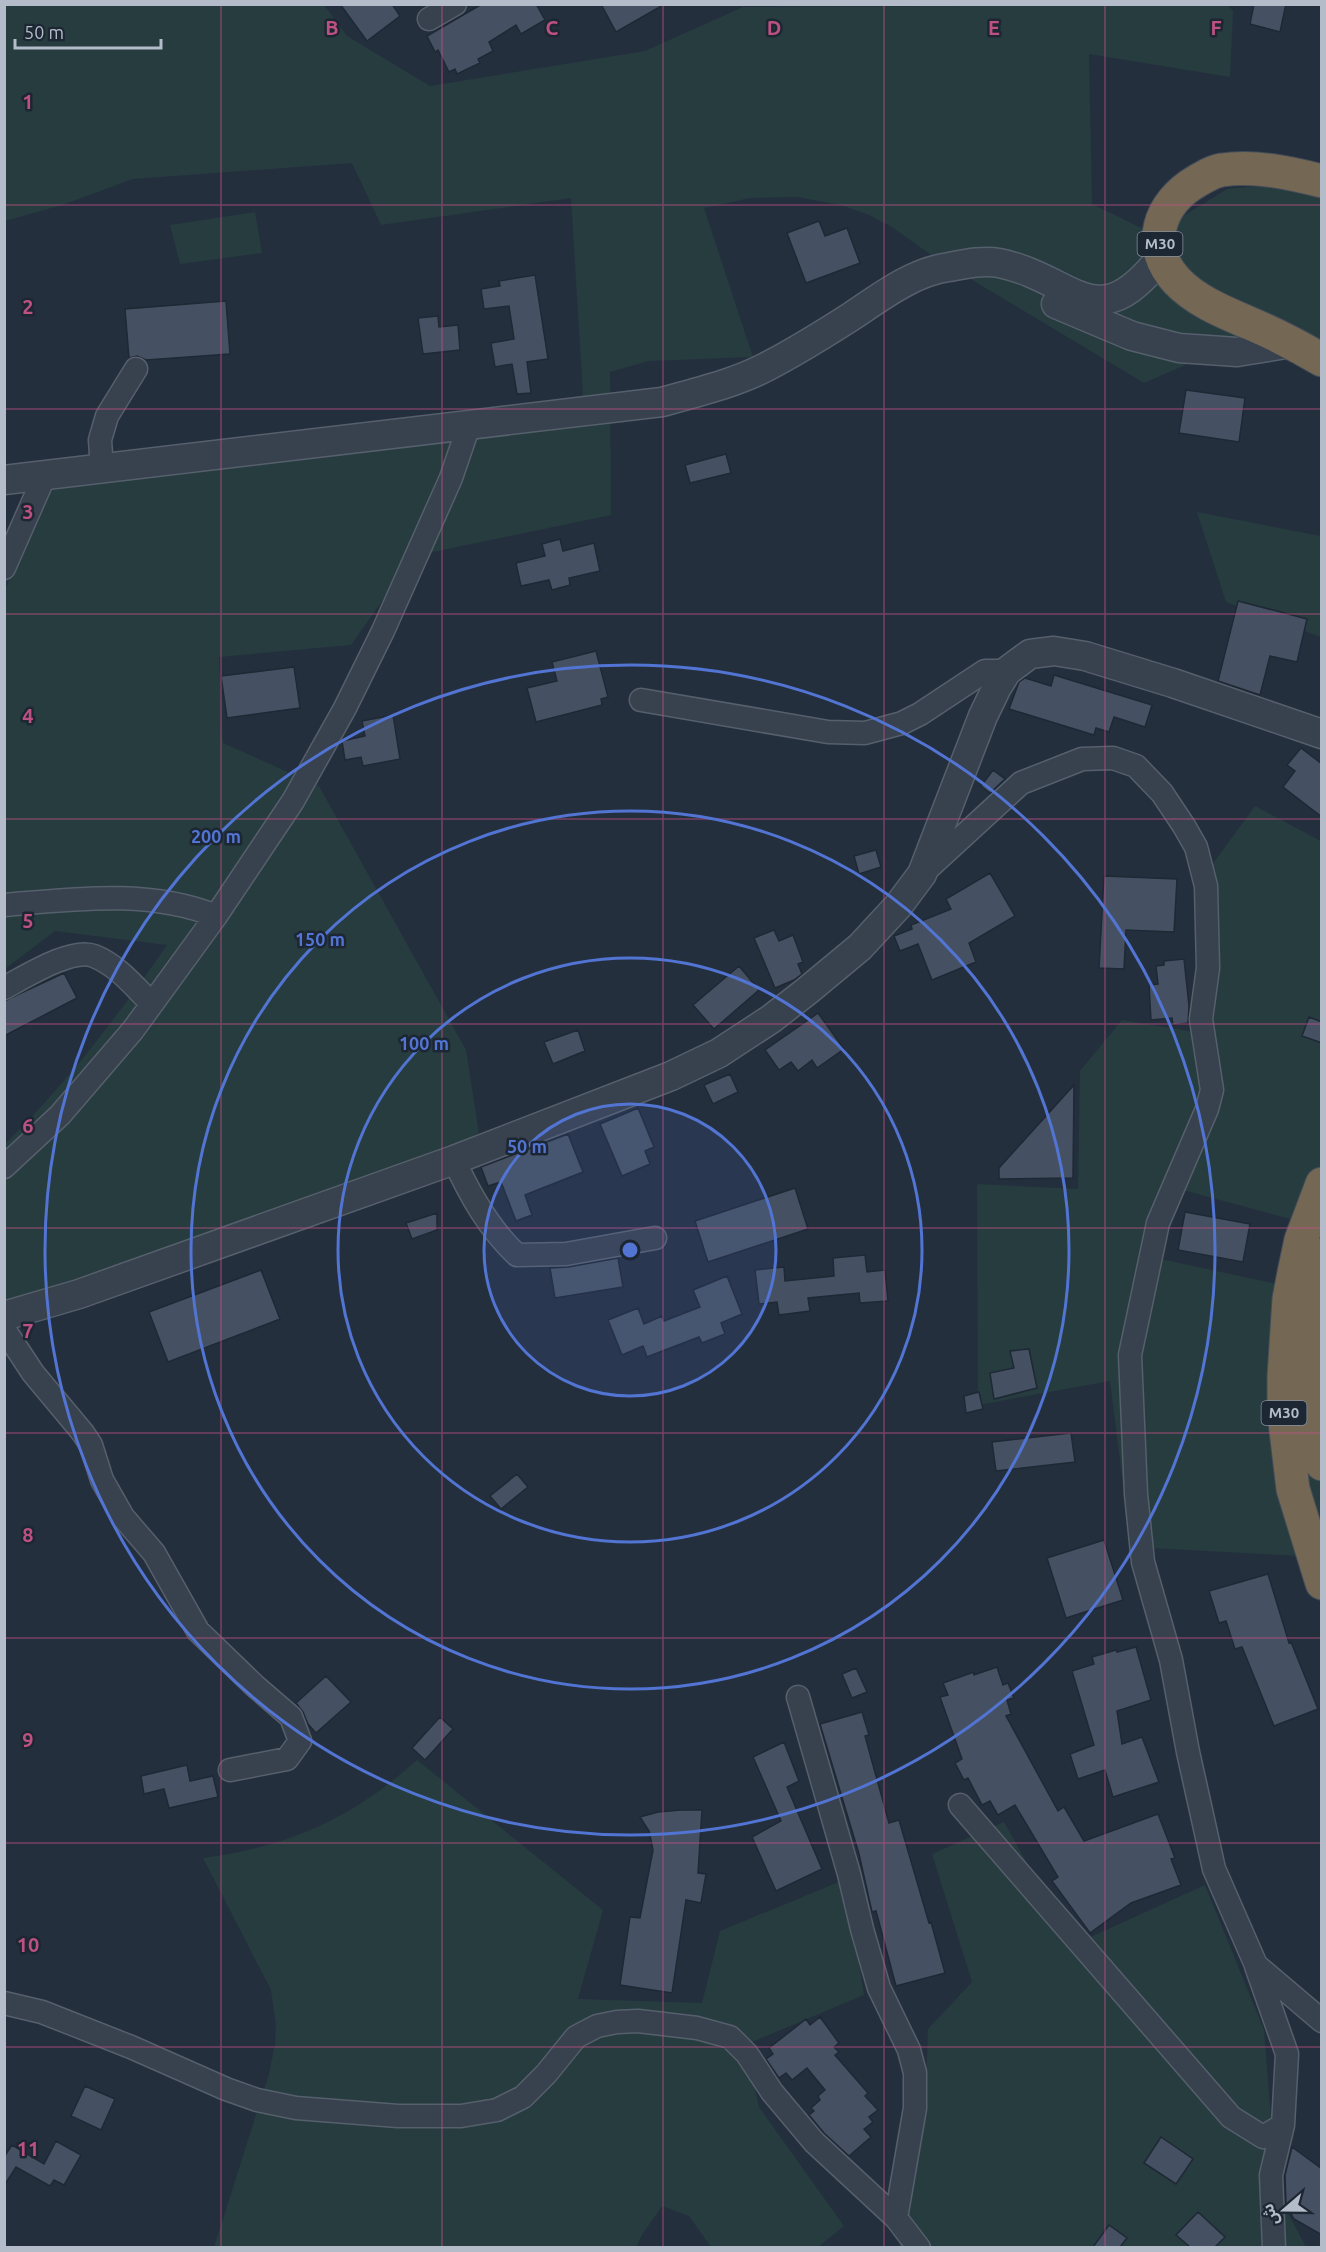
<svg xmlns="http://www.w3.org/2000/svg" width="1326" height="2252" font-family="Ubuntu,'Noto Sans Arabic',sans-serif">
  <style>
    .green { fill: #263c3f; fill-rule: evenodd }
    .building { fill: #455162; stroke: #1f2835; stroke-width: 1.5 }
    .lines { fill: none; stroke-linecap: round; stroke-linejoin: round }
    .minor-casing { stroke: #565f6c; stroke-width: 25 }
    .tertiary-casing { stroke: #565f6c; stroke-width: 31 }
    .motorway-casing { stroke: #434c59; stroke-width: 35 }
    .minor { stroke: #38414e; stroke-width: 22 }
    .tertiary { stroke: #38414e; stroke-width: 28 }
    .motorway { stroke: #746855; stroke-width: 33 }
    .grid { fill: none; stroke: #bd5182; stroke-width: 1.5; stroke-opacity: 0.55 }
    .ring { fill: none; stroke: #5274d3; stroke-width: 3 }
    .labels { text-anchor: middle; stroke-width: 5; stroke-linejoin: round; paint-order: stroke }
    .shield { fill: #1d2633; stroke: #878f9c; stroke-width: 1.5 }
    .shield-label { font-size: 15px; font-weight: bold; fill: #b4bcc9 }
    .grid-label { font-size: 20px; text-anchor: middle; font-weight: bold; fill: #bd5182; stroke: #1d2633; stroke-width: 5; stroke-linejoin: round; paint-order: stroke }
    .centre { fill: #5274d3; stroke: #1d2633; stroke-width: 3 }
    .ring-label { font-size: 18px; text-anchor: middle; font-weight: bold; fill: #5274d3; stroke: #1d2633; stroke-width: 5; stroke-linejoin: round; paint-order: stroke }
  </style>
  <rect width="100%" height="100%" fill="#242f3e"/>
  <path class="green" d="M4,5h320l23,31 83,50 215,-35 98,-44 485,-2 5,6 -3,66 -141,-23 3,150 62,30 73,-45 66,-6 28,5v179l-63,-19 -31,-1 -83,36 -210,-126 -42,-30 -23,-12 -25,-9 -46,-9 -48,1 -46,10 49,149 -104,4 -39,11 1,143 -197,41 -63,89 -132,12 4,86 96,43 147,264 13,83 -111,59 -363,118v-166c61,-60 113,-128 162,-199l-112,-14 -50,38v-379l43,-103 394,-60 141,-32 -12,-197 -190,27 -29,-62 -219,16 -71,26 -57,16z
    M255,212l7,41 -82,11 -10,-39z
    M1197,512l124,24v101l-95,-35z
    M1255,806l66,35v763l-21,-48 -169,-9 -21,-166 -132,24 -1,-221 101,5 2,-118 42,-51 79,13 5,-160zM1172,1187l137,37 -18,63 -135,-29z
    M417,1760l186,150 -25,89 124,4 18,-72 126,-52 18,116 -119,50 14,62 85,119 -26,21h-107l-22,-31 -27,-10 -20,29 -6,12h-422l55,-173 6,-30 1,-19 -5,-35 -68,-132c85,-11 150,-40 214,-98z
    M1004,1822l69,123 132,-60 59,145 13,162 29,55 -407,1 28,-188 1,-31 44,-47 -40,-128z"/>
  <path class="building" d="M340,4h52l8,12 -33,25z
    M482,4h54l9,16 -24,14 -5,-9 -27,17 4,9 -15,8 2,4 -23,11 -2,-5 -6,3 -11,-22 -3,2 -8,-16z
    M601,4h64l-49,28z
    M1254,4h32l-6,28 -30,-8z
    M819,221l6,15 22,-8 13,35 -54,20 -19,-50z
    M535,275l13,84 -21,3 4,31 -14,1 -5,-30 -17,3 -4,-24 23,-4 -5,-33 -25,3 -3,-20 19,-3 -1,-5z
    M226,301l4,53 -84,6 -9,-4 -8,2 -4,-49z
    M438,316l1,11 19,-2 2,25 -37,4 -5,-36z
    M1186,390l59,8 -6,44 -60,-9z
    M726,454l5,19 -41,10 -5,-18z
    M560,539l3,12 31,-8 6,28 -31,7 1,7 -18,5 -3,-10 -28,6 -5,-23 29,-7 -3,-12z
    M1238,601l69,18 -10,43 -27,-6 -10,39 -42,-14z
    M596,651l12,46 -7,2 1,6 -66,17 -9,-34 30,-7 -5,-19z
    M294,667l6,41 -73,10 -6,-42z
    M1054,675l98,30 -7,22 -31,-10 -5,15 -13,-4 -2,7 -85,-26 10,-27 6,-4 26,8z
    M393,715l7,44 -37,7 -2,-9 -16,3 -3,-19 23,-5 -3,-15z
    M1301,748l21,16v53l-39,-30 12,-16 -8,-6z
    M993,770l12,9 -15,14 -9,-7z
    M876,850l5,17 -22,7 -5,-18z
    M990,873l25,43 -46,27 7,19 -44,18 -14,-36 -18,7 -6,-15 18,-7 -1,-4 40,-16 -5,-10z
    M1104,876l73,3 -3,53 -48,-2 -2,39 -25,-1z
    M774,930l5,11 14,-6 10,27 -5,2 4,10 -8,6 -19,8 -21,-50z
    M1184,959l5,47 -1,17 -15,2 -1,-7 -21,2 -2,-35 9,-1 -2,-18 8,-1v-4z
    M739,966l20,24 -45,39 -21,-24z
    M64,973l13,25 -73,38v-35z
    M818,1013l26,36 -27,19 -5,-8 -14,11 -7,-9 -12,8 -14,-20z
    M1309,1017l13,5v21l-20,-7z
    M578,1030l7,21 -32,13 -9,-22z
    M730,1074l8,18 -25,12 -9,-19z
    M1074,1085l-1,93 -74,1v-11z
    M638,1108l16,39 -9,4 5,13 -28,12 -22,-52z
    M568,1134l15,38 -58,23 7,20 -16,6 -15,-39 -13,4 -7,-19z
    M795,1188l13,41 -100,33 -13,-41z
    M1185,1212l65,12 -7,38 -65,-12z
    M437,1213v17l-25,9 -6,-16z
    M865,1255l2,17 18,-2 3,31 -28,2 -1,-10 -51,5 2,13 -31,4 -2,-13 -18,2 -4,-34 29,-3 1,14 49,-5 -1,-18z
    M618,1258l5,29 -68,11 -5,-30 18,-1z
    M261,1270l19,49 -112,43 -19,-50z
    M727,1276l15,38 -21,9 4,11 -23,9 -3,-6 -52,20 -4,-11 -21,9 -14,-35 30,-12 6,16 18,-8 2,5 36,-14 -7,-17z
    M1029,1349l8,39 -43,11 -4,-26 24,-5 -4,-17z
    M979,1392l4,17 -17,4 -2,-17z
    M1071,1433l4,29 -79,9 -4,-29z
    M517,1474l11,13 -27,22 -11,-13z
    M1104,1540l19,60 -57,18 -19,-60z
    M1268,1574l21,69 2,-1 27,67 -44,17 -32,-79 -7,2 -9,-28 -7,2 -10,-32z
    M1136,1647l15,53 -34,11 5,33 20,-7 17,45 -46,15 -8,-27 -27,9 -8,-25 24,-9 -22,-74 22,-7 -2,-7 24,-7 1,2z
    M997,1667l6,18 5,-2 6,15 -7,2 4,14 -5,2 52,95 6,-4 20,34 74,-27 17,44 -4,1 10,26 -50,18 -41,30 -38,-52 6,-4 -43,-72 -17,10 -8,-14 -8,4 -14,-27 -4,2 -9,-17 7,-4 -22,-62 8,-2 -5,-12 31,-11v3z
    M856,1668l11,24 -15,6 -10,-24z
    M326,1676l25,26 -35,31 -8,-9 -5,-12 -7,-9z
    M862,1712l7,23 -4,1 24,87 10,-3 30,103 2,-1 14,51 -49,13 -20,-75 -4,1 -13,-58 -39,-130z
    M440,1717l13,12 -28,31 -13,-12z
    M784,1742l15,39 -12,6 35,82 -46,22 -24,-54 29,-16 -28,-64z
    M187,1765l3,16 23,-5 5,21 -49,11 -5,-19 -20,5 -3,-18z
    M681,1810h21l-4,63 8,1 -5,29 -15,-3 -14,93 -52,-8 10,-68 10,1 13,-68 -4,-19 -9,-14 18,-5z
    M820,2017l19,26 -5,4 5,5 -4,3 33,38 -3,3 13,14 -9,7 4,5 -9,7 7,8 -22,19 -25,-23 -15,-18 5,-4 -3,-3 9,-8 -2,-4 7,-6 -18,-22 -15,12 -6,-7 -7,5 -13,-19 7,-5 -4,-6 37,-29 4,6z
    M85,2086l30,13 -14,31 -30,-14z
    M1161,2137l32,22 -17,25 -32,-21z
    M56,2141l25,14 -17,30 -10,-5 -4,6 -34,-19 -12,19v-29l8,-12 32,19z
    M1292,2147l30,22v66l-28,-16 -8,-14 -1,-30z
    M1198,2212l27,25 -10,10h-25l-14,-12z
    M1109,2225l18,13 -7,9h-27z"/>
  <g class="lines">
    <defs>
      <path id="minor" d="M429,19l26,-15
        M102,469l-2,-29 7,-24 29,-47
        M4,568l40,-91
        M641,700l187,32 37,1 37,-10 18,-9 65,-43h22
        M923,873l98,-90 61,-24 31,-1 23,8 26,27 22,33 12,21 10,39 2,82 -7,51 11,71 -5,19 -49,114 -28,132 6,139 7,68 28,98 17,92 26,117 42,96 66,56
        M4,905c71,-6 145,-16 212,11
        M4,988c21,-11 68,-41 90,-32 23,9 40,30 57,47
        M454,1160c16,35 35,69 63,95l49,-1 89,-16
        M4,1167l56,-52 73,-85 83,-114 77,-115 52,-93 38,-77 68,-153 18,-53
        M4,1329l29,44 50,60 8,12 11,35 21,37 31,36 44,78 57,55 36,31 9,24 -13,18 -57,11
        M798,1697l51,177 13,55 17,59 30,62 6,23v35l-19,110
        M960,1805l271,312 32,20 20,-12
        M1256,1966l31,88 -4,71 -12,50 3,73
        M4,2003l38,9 89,35 95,42 31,11 39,8 102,8h63l36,-6 26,-13 23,-23 30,-37 21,-11 20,-4 21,-1 59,7 33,9 17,17 25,38 42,50 82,76 23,30"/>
      <path id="tertiary" d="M1056,304l76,32 47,12 58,4 55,-9
        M4,480l658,-78c35,-10 71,-18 104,-35 29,-15 58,-33 86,-51 30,-20 61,-44 97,-49 16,-3 34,-7 50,-4 77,16 97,78 163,-7
        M4,1316l75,-22 375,-134 217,-84 48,-23 52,-34 36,-28 53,-44 38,-41 24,-32 61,-158 14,-29 10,-16 23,-17 24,-3 31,5 88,27 149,51"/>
      <path id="motorway" d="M1322,181c-32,-8 -67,-16 -100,-11 -9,1 -18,7 -25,11 -38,22 -53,65 -20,100 21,22 52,33 79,45 23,10 44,21 66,34
        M1322,1184l-21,56 -7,33 -5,26 -5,77v38l9,75 29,94
        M1322,1255c-14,62 -14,147 0,209"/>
    </defs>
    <use href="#minor" class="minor-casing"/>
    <use href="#tertiary" class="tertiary-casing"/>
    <use href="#motorway" class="motorway-casing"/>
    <use href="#minor" class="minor"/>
    <use href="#tertiary" class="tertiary"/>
    <use href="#motorway" class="motorway"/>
  </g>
  <path class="grid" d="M221,4v2244M442,4v2244M663,4v2244M884,4v2244M1105,4v2244M4,205h1318M4,409h1318M4,614h1318M4,819h1318M4,1024h1318M4,1228h1318M4,1433h1318M4,1638h1318M4,1843h1318M4,2047h1318"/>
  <circle cx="630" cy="1250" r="146" fill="#5274d3" fill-opacity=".12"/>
  <g class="ring">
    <circle cx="630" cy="1250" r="146"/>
    <circle cx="630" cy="1250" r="292"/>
    <circle cx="630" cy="1250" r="439"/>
    <circle cx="630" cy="1250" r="585"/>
  </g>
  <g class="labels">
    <g class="shield">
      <rect x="1137.5" y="232" width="45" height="24" rx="4.5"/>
      <rect x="1261.5" y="1401" width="45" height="24" rx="4.5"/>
    </g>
    <g class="shield-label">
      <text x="1160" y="249">M30</text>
      <text x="1284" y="1418">M30</text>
    </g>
  </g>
  <g class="grid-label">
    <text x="332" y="35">B</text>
    <text x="552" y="35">C</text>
    <text x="774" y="35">D</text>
    <text x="994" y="35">E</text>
    <text x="1216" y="35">F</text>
    <text x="28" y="109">1</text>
    <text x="28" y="314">2</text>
    <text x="28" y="519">3</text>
    <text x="28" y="723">4</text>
    <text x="28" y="928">5</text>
    <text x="28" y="1133">6</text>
    <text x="28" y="1338">7</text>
    <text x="28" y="1542">8</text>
    <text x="28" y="1747">9</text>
    <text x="28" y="1952">10</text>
    <text x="28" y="2156">11</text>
  </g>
  <circle cx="630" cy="1250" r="9" class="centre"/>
  <g class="ring-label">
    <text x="216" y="843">200 m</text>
    <text x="320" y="946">150 m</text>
    <text x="424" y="1050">100 m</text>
    <text x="527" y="1153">50 m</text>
  </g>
  <rect width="1326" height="2252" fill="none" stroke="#b4bcc9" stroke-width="12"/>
  <g transform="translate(1284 2210) rotate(250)" stroke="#1d2633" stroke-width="4.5" paint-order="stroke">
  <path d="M0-4.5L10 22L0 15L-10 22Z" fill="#b4bcc9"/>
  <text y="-9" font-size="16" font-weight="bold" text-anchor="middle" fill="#b4bcc9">ش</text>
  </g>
  <path d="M15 39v9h146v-9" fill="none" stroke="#b4bcc9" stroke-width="3"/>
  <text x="24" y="39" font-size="18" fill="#b4bcc9" stroke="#1d2633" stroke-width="4.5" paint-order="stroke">50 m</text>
</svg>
